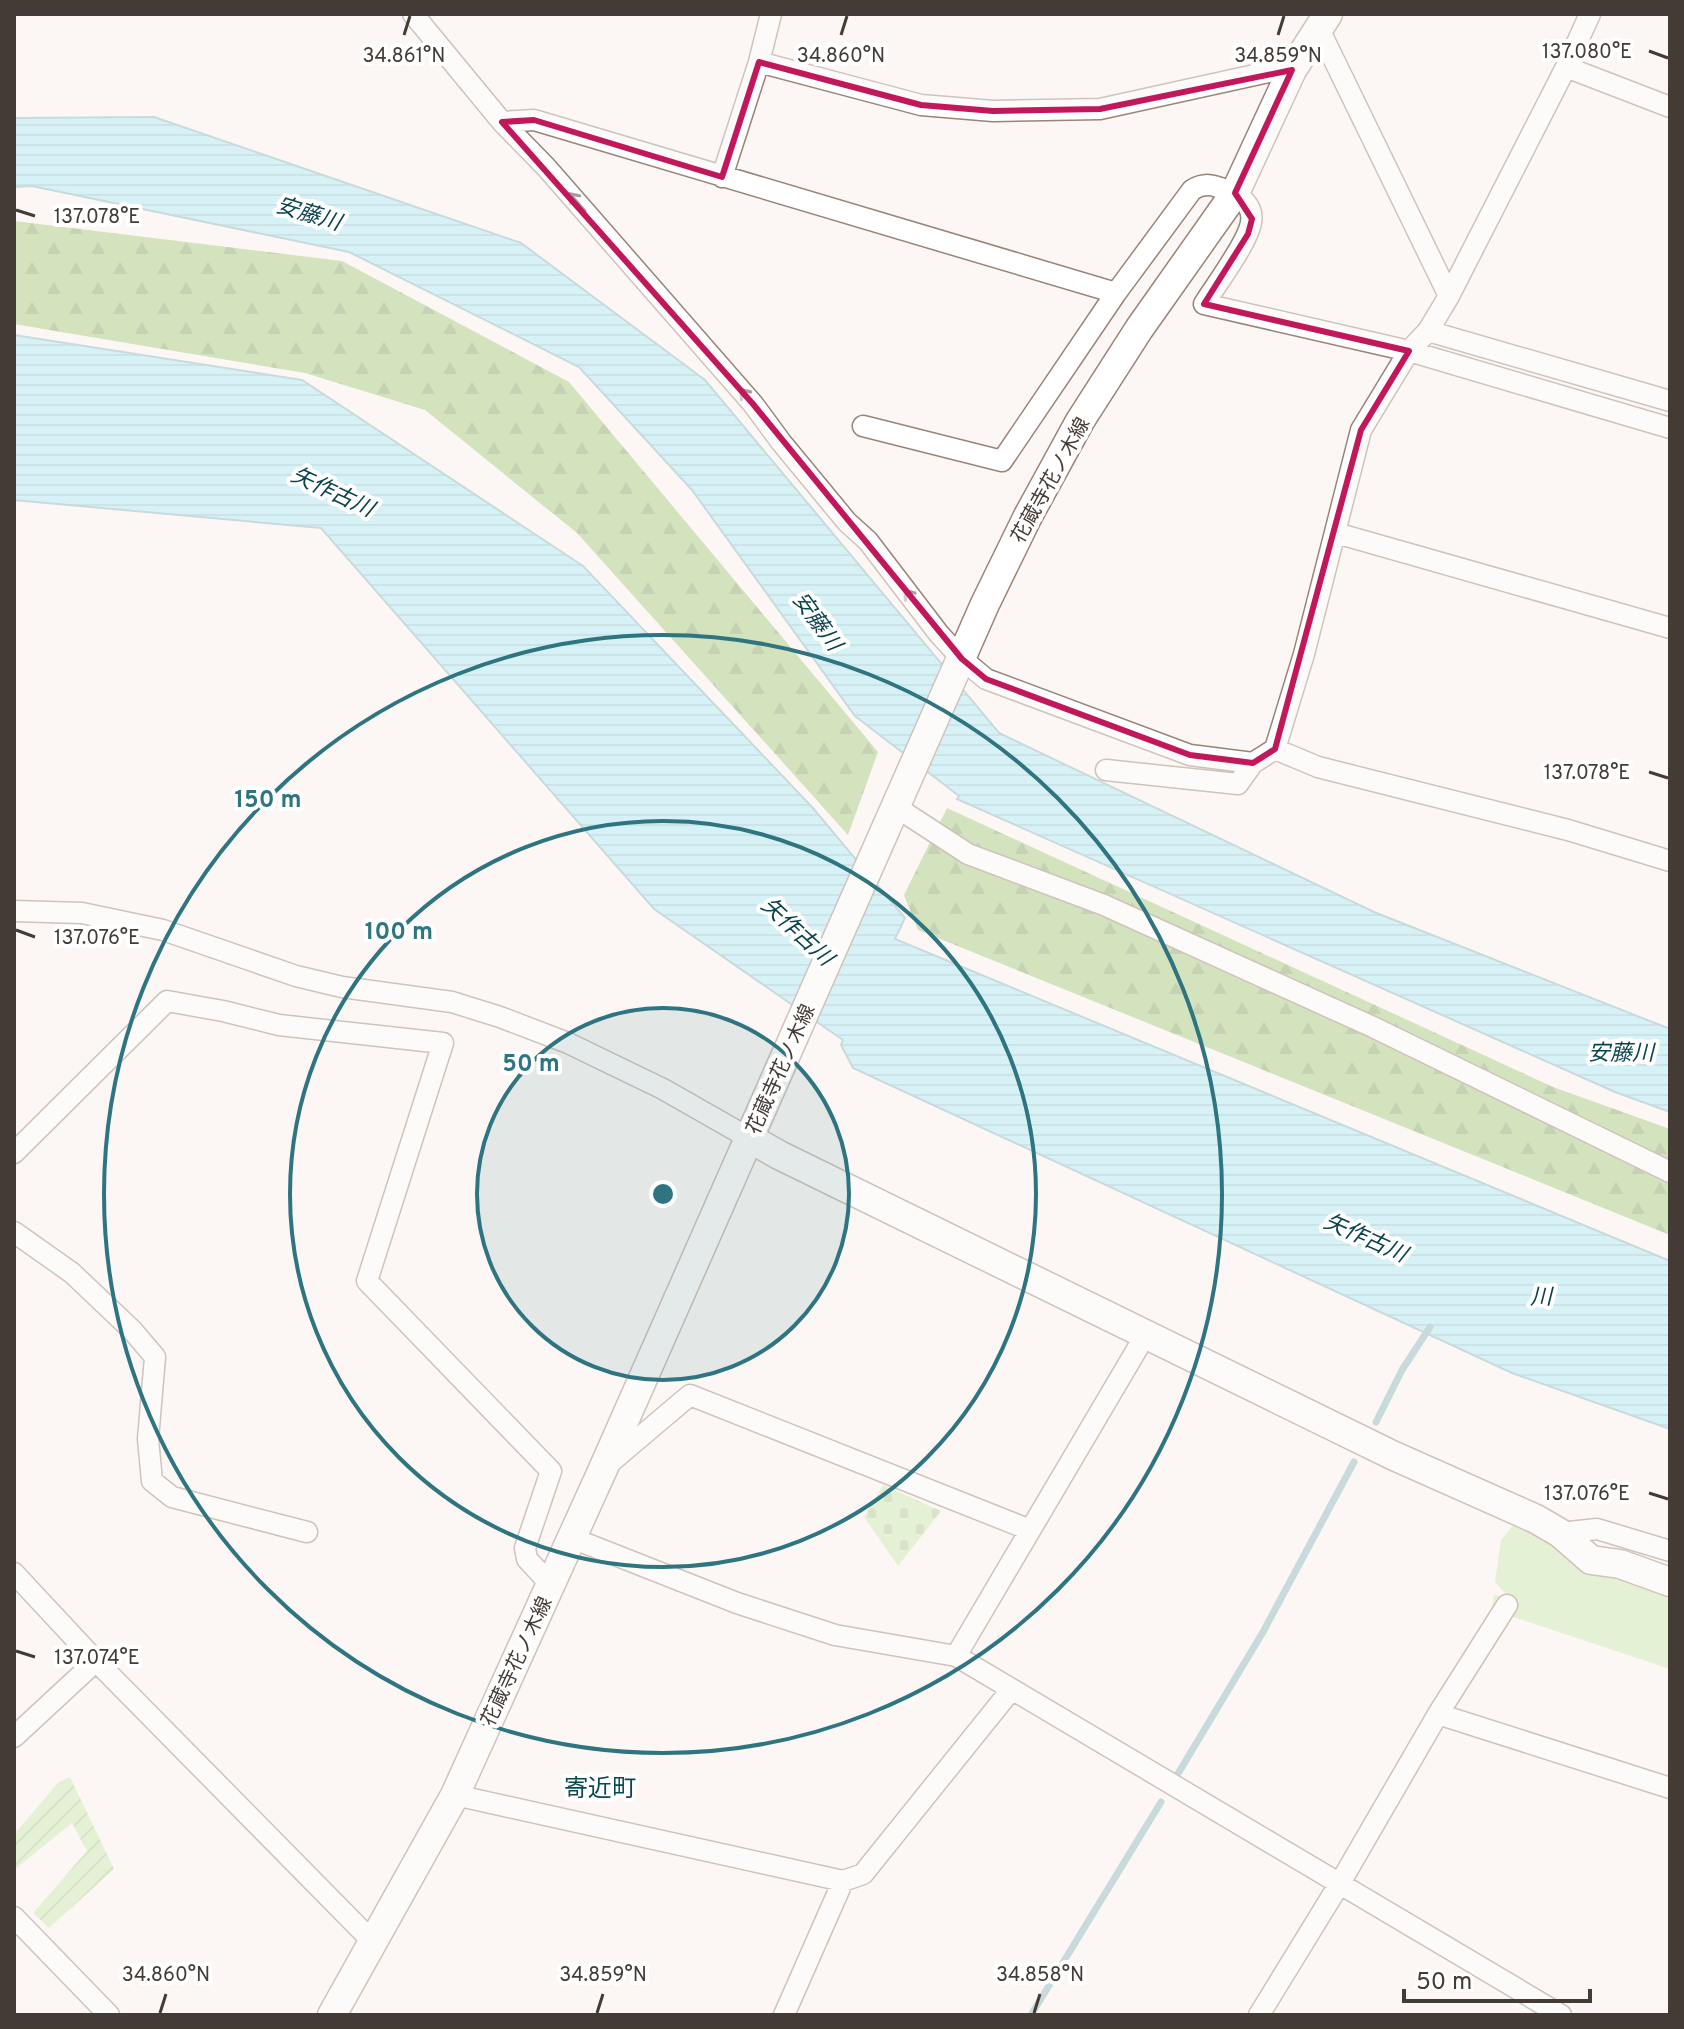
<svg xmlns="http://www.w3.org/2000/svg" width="1684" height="2029" font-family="Overpass,'Noto Sans JP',sans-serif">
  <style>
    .forest { fill: url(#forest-firs) }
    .cemetery { fill: url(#cemetery-stones) }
    .park { fill: #cae9ae }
    .garden { fill: url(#garden-furrows) }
    .water { fill: url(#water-rules); stroke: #8db7be; stroke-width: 2 }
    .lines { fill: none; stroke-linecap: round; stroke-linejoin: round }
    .stream { stroke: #8db7be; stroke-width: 7 }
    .street-casing { stroke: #9a8377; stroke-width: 23 }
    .secondary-casing { stroke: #9a8377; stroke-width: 31 }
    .street { stroke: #fff; stroke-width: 20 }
    .secondary { stroke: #fff; stroke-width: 28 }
    .oneway { stroke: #a29d9a }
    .marked { fill: none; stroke: #c2185b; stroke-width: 6; stroke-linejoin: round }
    .ticks { fill: none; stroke: #443b35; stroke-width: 3 }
    .ring { fill: none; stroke: #2e7581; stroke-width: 4 }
    .labels { text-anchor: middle; stroke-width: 8; stroke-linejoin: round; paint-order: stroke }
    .street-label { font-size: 20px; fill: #443b35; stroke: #fff }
    .water-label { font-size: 22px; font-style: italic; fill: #0a434c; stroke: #fff }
    .quarter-label { font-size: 24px; fill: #0a4851; stroke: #fff }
    .ticks-label { font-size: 20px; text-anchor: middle; fill: #443b35; stroke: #fff; stroke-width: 8; stroke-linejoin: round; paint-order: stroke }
    .centre { fill: #2e7581; stroke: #fff; stroke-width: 4 }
    .ring-label { font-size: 24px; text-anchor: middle; font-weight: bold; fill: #2e7581; stroke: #fff; stroke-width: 8; stroke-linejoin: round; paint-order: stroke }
  </style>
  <defs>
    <pattern id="forest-firs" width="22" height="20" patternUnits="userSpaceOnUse" patternTransform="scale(2)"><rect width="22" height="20" fill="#a2c97c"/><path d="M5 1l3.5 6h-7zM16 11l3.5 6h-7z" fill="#86a466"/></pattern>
    <pattern id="cemetery-stones" width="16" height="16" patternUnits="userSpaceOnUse" patternTransform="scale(2)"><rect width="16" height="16" fill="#cae9ae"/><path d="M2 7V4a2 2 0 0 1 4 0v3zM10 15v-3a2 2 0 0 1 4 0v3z" fill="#afc996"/></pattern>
    <pattern id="garden-furrows" width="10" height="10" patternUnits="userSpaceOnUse" patternTransform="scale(2)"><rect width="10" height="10" fill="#cae9ae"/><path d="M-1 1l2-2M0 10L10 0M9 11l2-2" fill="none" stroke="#afc996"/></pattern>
    <pattern id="water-rules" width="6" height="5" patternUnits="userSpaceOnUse" patternTransform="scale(2)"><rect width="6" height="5" fill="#acecf9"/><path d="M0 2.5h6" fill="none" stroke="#95cbd6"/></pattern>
  </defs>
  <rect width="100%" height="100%" fill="#fcf7f4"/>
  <path class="forest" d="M14,221l328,40 227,121 309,370 -30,83 -271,-302 -152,-123 -120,-37 -291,-49z
    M947,808l606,279 117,42v106l-752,-305 -14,-35z"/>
  <path class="cemetery" d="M883,1485l58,26 -43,55 -34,-49z"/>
  <path class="park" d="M1514,1524l51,26 105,39v80l-178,-59 2,-15 15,2 -14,-15 6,-42z"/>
  <path class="garden" d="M70,1777l44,92 -65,59 -16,-15 54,-62 -15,-28 -58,47v-36l45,-52z"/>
  <path class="water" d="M154,117l367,126 184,137 294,353 375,179 296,117v83l-55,-20 -658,-293 2,-3 -104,-80 -163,-226 -113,-123 -230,-115 -317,-66 -18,1v-69z
    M14,335l288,45 281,186 229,241 93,111 -10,21 775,322v168l-158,-56 -659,-305 -12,-23 2,-5 -189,-131 -333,-381 -307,-28z"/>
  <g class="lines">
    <path class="stream" d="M1376,1422l26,-52 28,-43
      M1176,1777l87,-145 91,-170
      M1031,2015l130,-213"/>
    <defs>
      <path id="street" d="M413,14l89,108 44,45 207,237 28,38 66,80 21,19 71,93 23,25 24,20 204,76 63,8 22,-14 29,-95 57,-224 48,-79 19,-20 21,-35 117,-229 24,-53
        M1318,27l131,269
        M759,62l162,43 72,6 107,-2 173,-38 19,-1
        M1566,67l104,40
        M502,122l32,-2 582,173
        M722,177l37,-115 12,-48
        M1428,331l242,70
        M863,426l139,35 114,-168 76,-103c13,-8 21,-5 35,0 14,5 27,17 24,32 -2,19 -36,64 -47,82l205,47 261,77
        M1336,533l334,95
        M1275,749l43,18 250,63 102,31
        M1106,770l132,14 15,-21
        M896,807l72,47 136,51 269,122 297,145
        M14,911l68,2 81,17 133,46 46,11 110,15 48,15 68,26 95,46 86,49
        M14,1153l153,-152 56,10 56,14 164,18 -76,238 184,190 -26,77 2,11 24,26
        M14,1232l58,41 60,57 23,27 -7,82 4,42 20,16 135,35
        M606,1466l84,-71 340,135
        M1560,1533l37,-4 73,22
        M572,1538l165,65 98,32 121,21 605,359
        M14,1573l82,88 277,281
        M956,1656l190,-322
        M1438,1714l232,74
        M14,1737l82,-76
        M455,1795l388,86 20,-7 148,-184
        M14,1917l95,98
        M784,2015l59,-134
        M1259,2015l81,-132 98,-169 69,-109"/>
      <path id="secondary" d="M749,1138l30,17 613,300 144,64 24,14 31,27 29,4 50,18
        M332,2015l123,-220 148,-326 382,-865 43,-88 52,-95 59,-92 96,-136 57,-123 36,-56"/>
    </defs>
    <use href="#street" class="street-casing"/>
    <use href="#secondary" class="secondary-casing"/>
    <use href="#street" class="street"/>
    <use href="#secondary" class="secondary"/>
  </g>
  <defs><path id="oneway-shaft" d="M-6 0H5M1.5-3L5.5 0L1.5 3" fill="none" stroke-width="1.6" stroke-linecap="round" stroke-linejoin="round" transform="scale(2)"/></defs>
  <g class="oneway">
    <use href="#oneway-shaft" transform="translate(577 202) rotate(-131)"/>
    <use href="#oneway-shaft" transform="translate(748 398) rotate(-130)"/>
    <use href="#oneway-shaft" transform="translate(912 599) rotate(-127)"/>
  </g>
  <path d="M0 0H1684V2029H0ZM759,62l162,43 72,6 107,-2 192,-39 -57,123 17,26 -4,15 -44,70 205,47 -48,79 -86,319 -22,14 -63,-8 -204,-76 -24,-20 -209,-255 -251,-282 32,-2 188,57z" fill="#fcf7f4" fill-opacity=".55" fill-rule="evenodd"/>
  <path class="marked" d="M759,62l162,43 72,6 107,-2 192,-39 -57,123 17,26 -4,15 -44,70 205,47 -48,79 -86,319 -22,14 -63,-8 -204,-76 -24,-20 -209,-255 -251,-282 32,-2 188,57z"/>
  <path class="ticks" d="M404,35l6,-19M841,35l6,-19M1278,35l6,-19M1649,51l19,7M16,210l19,6M1649,772l19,6M16,930l19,7M1649,1493l19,6M16,1651l19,6M160,2013l6,-19M597,2013l6,-19M1034,2013l6,-19"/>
  <circle cx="663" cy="1194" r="186" fill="#2e7581" fill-opacity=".12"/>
  <g class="ring">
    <circle cx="663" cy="1194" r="186"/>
    <circle cx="663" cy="1194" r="373"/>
    <circle cx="663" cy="1194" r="559"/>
  </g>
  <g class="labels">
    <g class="street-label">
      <text transform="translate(1050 480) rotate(-61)" y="7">花蔵寺花ノ木線</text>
      <text transform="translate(780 1069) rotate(-66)" y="7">花蔵寺花ノ木線</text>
      <text transform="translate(516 1661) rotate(-65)" y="7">花蔵寺花ノ木線</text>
    </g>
    <g class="water-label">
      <text transform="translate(309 213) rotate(17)" y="8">安藤川</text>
      <text transform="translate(333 491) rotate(25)" y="8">矢作古川</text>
      <text transform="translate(818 621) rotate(54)" y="8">安藤川</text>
      <text transform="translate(798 931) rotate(43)" y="8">矢作古川</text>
      <text x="1621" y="1060">安藤川</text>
      <text transform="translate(1366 1237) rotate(24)" y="8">矢作古川</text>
      <text x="1541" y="1304">川</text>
    </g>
    <g class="quarter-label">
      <text x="600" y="1796">寄近町</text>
    </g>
  </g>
  <g class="ticks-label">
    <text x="1587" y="58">137.080°E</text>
    <text x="404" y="62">34.861°N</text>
    <text x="841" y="62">34.860°N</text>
    <text x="1278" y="62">34.859°N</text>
    <text x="97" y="223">137.078°E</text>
    <text x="1587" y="779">137.078°E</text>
    <text x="97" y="944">137.076°E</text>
    <text x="1587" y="1500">137.076°E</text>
    <text x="97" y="1664">137.074°E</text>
    <text x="166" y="1981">34.860°N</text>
    <text x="603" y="1981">34.859°N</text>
    <text x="1040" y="1981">34.858°N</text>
  </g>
  <circle cx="663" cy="1194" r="12" class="centre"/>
  <g class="ring-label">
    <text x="268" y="807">150 m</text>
    <text x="399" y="939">100 m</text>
    <text x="531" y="1071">50 m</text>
  </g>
  <rect width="1684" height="2029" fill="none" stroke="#443b35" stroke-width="32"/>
  <path d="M1404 1989v12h186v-12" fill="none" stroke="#443b35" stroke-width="4"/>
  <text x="1416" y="1989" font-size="24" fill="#443b35" stroke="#ffffff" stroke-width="6" paint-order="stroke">50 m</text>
</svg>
